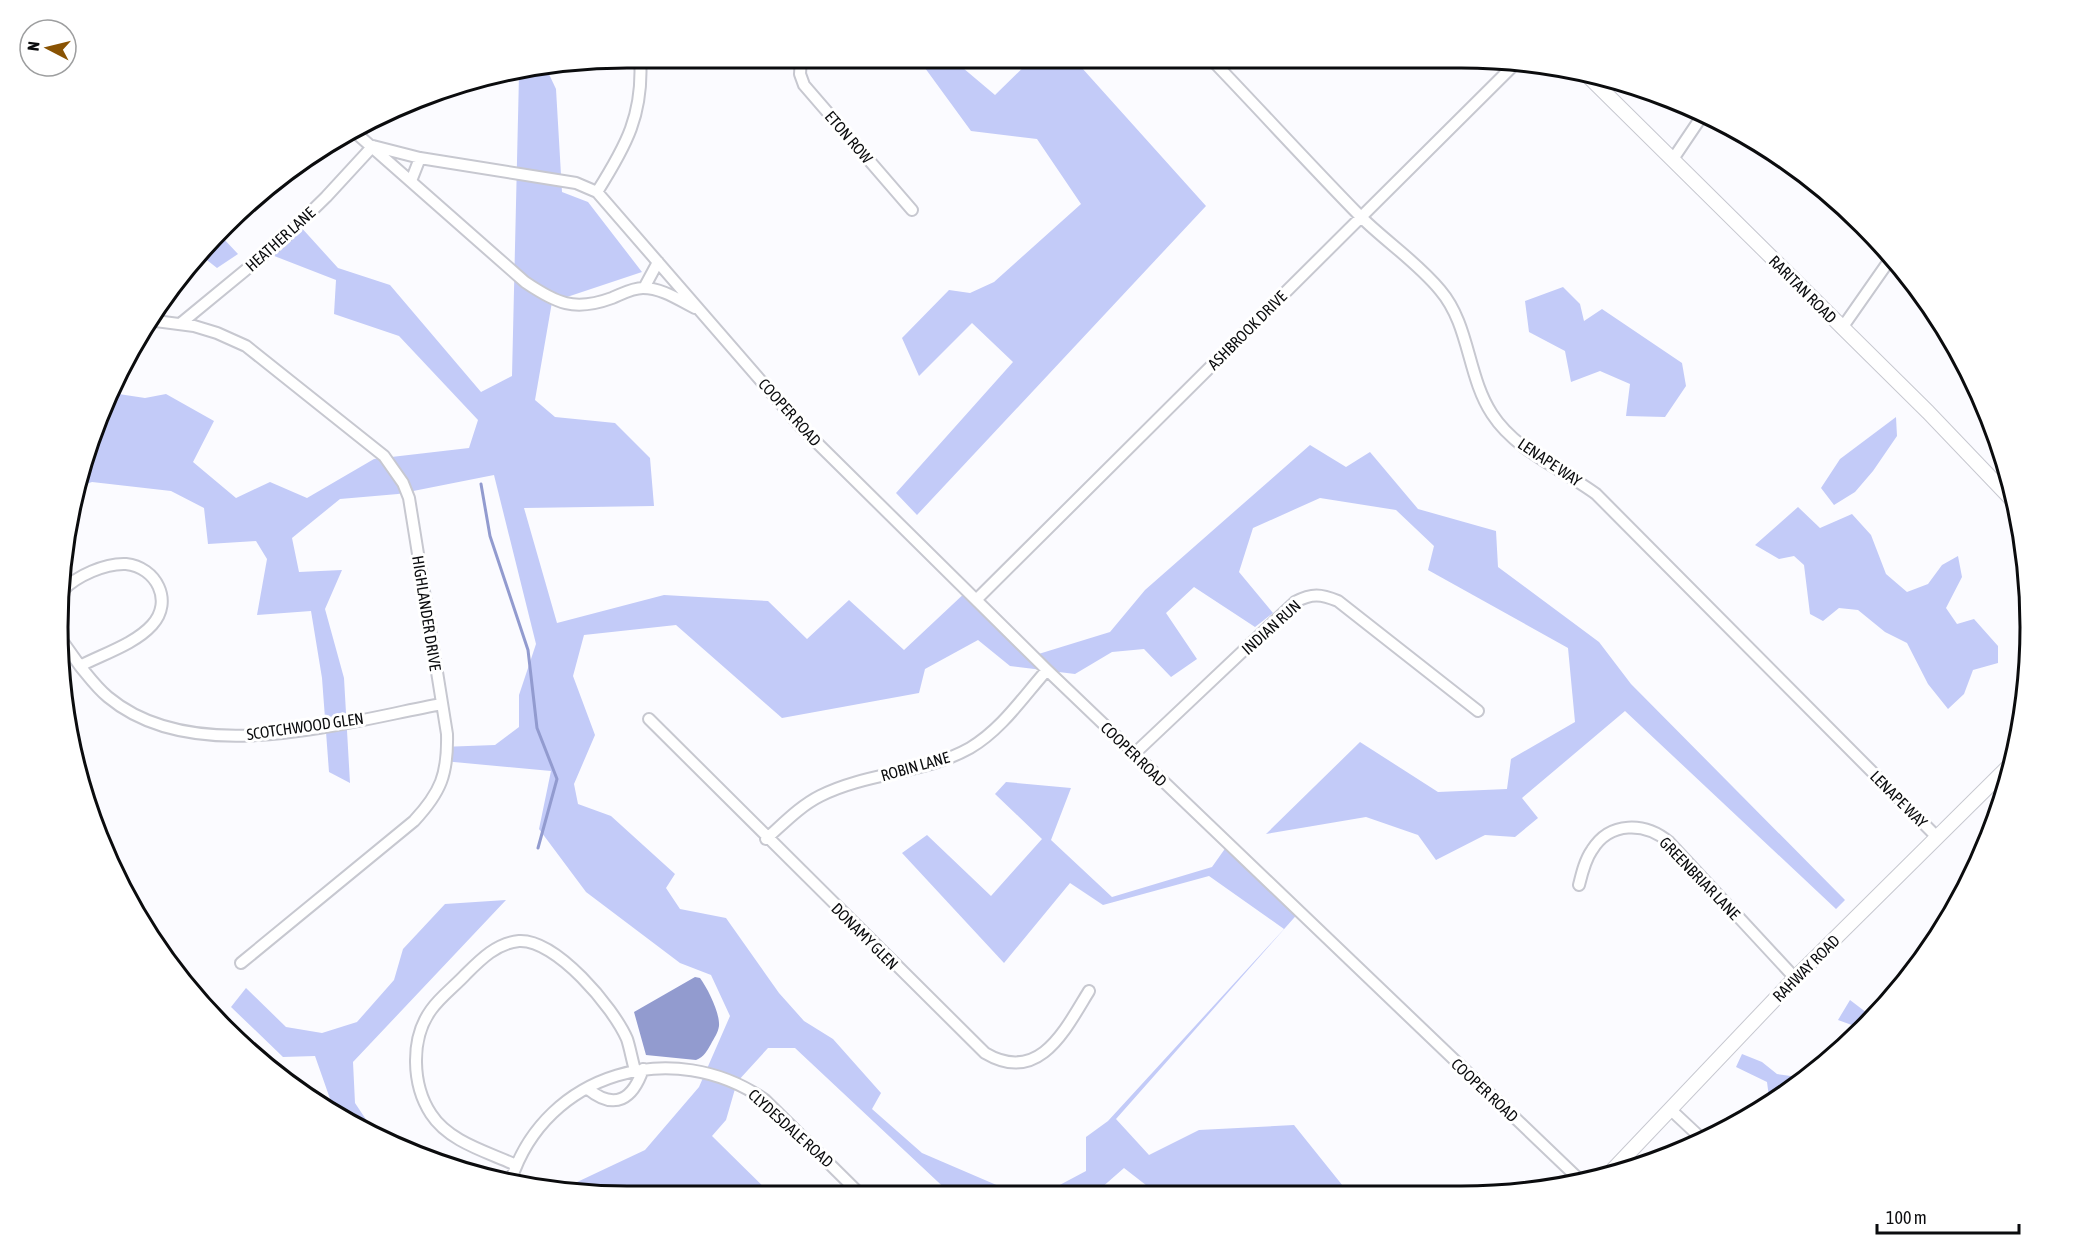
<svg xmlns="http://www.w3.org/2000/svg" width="2087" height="1254" font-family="'Asap Condensed',sans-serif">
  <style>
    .green { fill: #c3cbf8 }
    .water { fill: #929bcf }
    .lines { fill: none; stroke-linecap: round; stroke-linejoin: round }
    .stream { stroke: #929bcf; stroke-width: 3 }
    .minor-casing { stroke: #c7c8d0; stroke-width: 14 }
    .tertiary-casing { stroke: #c7c8d0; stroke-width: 16 }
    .minor { stroke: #fff; stroke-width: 10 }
    .tertiary { stroke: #fff; stroke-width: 14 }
    .labels { text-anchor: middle; stroke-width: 6; stroke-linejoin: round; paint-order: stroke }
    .street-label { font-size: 16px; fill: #0b0c0e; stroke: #fff }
    .rim { fill: none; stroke: #0b0c0e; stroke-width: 3 }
  </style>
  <rect width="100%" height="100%" fill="#fbfbff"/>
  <path class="green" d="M933,57h17l45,38 38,-37h40l133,148 -289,309 -21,-22 117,-131 -41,-39 -53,53 -17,-38 47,-48 21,3 24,-11 87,-78 -44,-65 -66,-8 -46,-63z
    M547,70l9,19 6,103 26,10 54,70 -90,30 -17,98 20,17 60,6 35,35 4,48 -130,2 33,115 107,-28 104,6 39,38 42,-39 55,50 64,-60 64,66 78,-24 35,-42 165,-145 36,22 24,-15 48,57 78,22 2,36 101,75 32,42 214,216 -9,9 -211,-198 -103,87 16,20 -23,19 -30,-2 -49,25 -18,-25 -52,-18 -100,17 94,-92 78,50 69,-3 4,-30 64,-37 -7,-74 -140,-78 6,-24 -38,-36 -76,-12 -67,30 -14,44 34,41 -18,14 -61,-40 -28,26 31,46 -26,18 -27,-28 -32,3 -37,22 -65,-8 -32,-26 -53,29 -6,24 -137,25 -106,-93 -92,10 -11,41 22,59 -21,49 4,20 33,12 64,58 -9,14 14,21 46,9 53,75 25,28 29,18 48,54 -9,16 50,44 100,43h-69l-158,-148h-27l-31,34 -11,38 -14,16 61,60h-184l-16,-3 2,-10 70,-33 54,-63 31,-71 -19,-41 -31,-12 -94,-71 -47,-63 12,-58 -108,-10 -2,-14 54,-2 24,-18v-32l17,-51 -42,-169 -96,19 -58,5 -48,39 7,34 43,-2 -17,39 19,69 6,105 -21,-11 -7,-94 -11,-67 -54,4 10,-56 -11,-18 -48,3 -4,-36 -33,-17 -79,-9 -12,4 7,-42 25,-51 33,5 21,-4 48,27 -21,41 43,36 34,-16 37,16 67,-39 95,-11 9,-28 -79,-84 -65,-22 2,-34 -72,-28 35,-27 39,43 52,17 91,107 31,-16 7,-301z
    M222,237l16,17 -21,14 -14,-11z
    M1563,287l17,17 4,17 18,-12 80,54 4,23 -21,31 -39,-1 4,-32 -30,-13 -29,11 -6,-31 -36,-19 -4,-31z
    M1896,417l1,19 -24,35 -18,21 -21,13 -13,-17 19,-29z
    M1798,507l22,21 32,-14 19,21 15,39 21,18 21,-8 14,-19 16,-9 4,21 -16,31 11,16 17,-5 24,27v17l-25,7 -9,24 -16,15 -20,-25 -21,-41 -22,-11 -27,-22 -19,-2 -16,13 -13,-7 -6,-49 -10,-9 -15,3 -24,-14z
    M1006,782l65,6 -20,52 61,57 100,-30 17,-24 72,67 -185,209 33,36 50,-25 95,-5 57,71h-191l-36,-28 -32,28h-53l47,-25v-34l22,-16 176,-192 -75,-53 -106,29 -33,-22 -66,80 -102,-110 25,-18 64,61 51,-57 -47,-45z
    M506,900l-153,162 2,41 20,30 -40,-20 -20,-57 -32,1 -52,-50 15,-19 40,39 36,6 35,-11 37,-42 9,-31 42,-45z
    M1850,1000l21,16 -11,12 -22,-8z
    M1742,1054l20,8 15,12 28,4 -42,30 6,-11 -2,-15 -31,-15z"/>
  <path class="water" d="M695,977l5,1c8,11 20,35 19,48 -1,7 -5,12 -8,18 -4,7 -7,13 -15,16l-50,-5 -12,-43z"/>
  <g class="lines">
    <path class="stream" d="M481,484l9,52 38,114 9,78 20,51 -19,69"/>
    <defs>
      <path id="minor" d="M801,57l-1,17 4,11 108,125
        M1210,58c50,52 99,106 150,158 25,25 57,46 80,74 30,35 27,86 52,124 24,37 70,55 104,80l340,342
        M357,134l168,148c31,21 49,30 87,16 10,-4 20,-10 31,-10 19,0 36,12 52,20
        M373,146l47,12 156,25 21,9 204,235 246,243 535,512
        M1673,159l29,-43
        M411,181l9,-23
        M597,192c29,-46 47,-78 43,-135
        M644,288l14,-26
        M148,320l46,6 23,7 29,13 138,110 19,27 6,15 38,236c1,40 -6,58 -33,87l-173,142
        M180,324l101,-83 45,-44 47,-51
        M1842,328l49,-70
        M977,599l540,-537
        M58,635l22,31c23,-12 55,-22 72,-41 22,-24 4,-58 -26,-61 -21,-1 -49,12 -63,26
        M80,666c9,11 17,22 28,31 86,72 235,25 334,7
        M649,719l336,334c54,32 80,-23 104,-62
        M1134,754l161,-152c17,-9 26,-8 43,-1l140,110
        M766,839c17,-15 34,-33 54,-43 47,-24 104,-22 150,-48 32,-19 53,-51 77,-78
        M1579,885c3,-12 6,-25 13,-35 18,-29 53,-28 77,-8l126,136
        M588,1089c27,22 45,10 55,-20
        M1670,1109l32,30
        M516,1165c-28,-13 -67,-23 -85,-51 -19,-29 -21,-75 0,-104 9,-13 24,-24 35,-36 15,-15 31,-31 53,-33 37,-2 94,66 108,98 3,9 5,21 8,31
        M511,1180c35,-108 163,-144 254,-80l97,96"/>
      <path id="tertiary" d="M1588,76l340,336 87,91
        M1605,1178l190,-200 217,-215"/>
    </defs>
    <use href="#minor" class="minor-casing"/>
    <use href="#tertiary" class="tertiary-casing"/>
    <use href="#minor" class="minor"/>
    <use href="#tertiary" class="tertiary"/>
  </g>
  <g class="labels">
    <g class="street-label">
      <text transform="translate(849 137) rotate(49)" y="6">ETON ROW</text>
      <text transform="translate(280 239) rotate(-42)" y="6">HEATHER LANE</text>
      <text transform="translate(1803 289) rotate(45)" y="6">RARITAN ROAD</text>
      <text transform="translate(1247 330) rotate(-45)" y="6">ASHBROOK DRIVE</text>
      <text transform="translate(790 412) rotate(48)" y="6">COOPER ROAD</text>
      <text transform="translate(1550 462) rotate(34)" y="6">LENAPE WAY</text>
      <text transform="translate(427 613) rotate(81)" y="6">HIGHLANDER DRIVE</text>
      <text transform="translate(1271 627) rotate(-42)" y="6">INDIAN RUN</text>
      <text transform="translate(305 726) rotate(-8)" y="6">SCOTCHWOOD GLEN</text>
      <text transform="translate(1134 754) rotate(44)" y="6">COOPER ROAD</text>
      <text transform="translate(915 766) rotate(-16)" y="6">ROBIN LANE</text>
      <text transform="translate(1899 799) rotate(45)" y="6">LENAPE WAY</text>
      <text transform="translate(1700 878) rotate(46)" y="6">GREENBRIAR LANE</text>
      <text transform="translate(865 936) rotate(45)" y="6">DONAMY GLEN</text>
      <text transform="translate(1806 968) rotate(-45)" y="6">RAHWAY ROAD</text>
      <text transform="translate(1485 1090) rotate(43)" y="6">COOPER ROAD</text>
      <text transform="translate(791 1128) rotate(42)" y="6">CLYDESDALE ROAD</text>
    </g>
  </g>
  <path d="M0 0H2087V1254H0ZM627 68H1461A559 559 0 0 1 2020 627V627A559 559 0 0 1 1461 1186H627A559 559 0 0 1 68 627V627A559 559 0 0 1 627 68Z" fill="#fff" fill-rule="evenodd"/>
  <path class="rim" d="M627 68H1461A559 559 0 0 1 2020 627V627A559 559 0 0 1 1461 1186H627A559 559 0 0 1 68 627V627A559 559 0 0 1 627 68Z"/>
  <g transform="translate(48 48) rotate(277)"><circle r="28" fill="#ffffff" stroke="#9d9e9f" stroke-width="1.5"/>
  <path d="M0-4.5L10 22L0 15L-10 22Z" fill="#895303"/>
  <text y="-9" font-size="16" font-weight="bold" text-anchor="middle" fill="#0b0c0e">N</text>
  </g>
  <path d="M1877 1224v9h142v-9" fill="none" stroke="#0b0c0e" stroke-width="3"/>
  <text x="1886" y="1224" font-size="18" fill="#0b0c0e" stroke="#ffffff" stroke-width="4.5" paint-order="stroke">100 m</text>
</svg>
